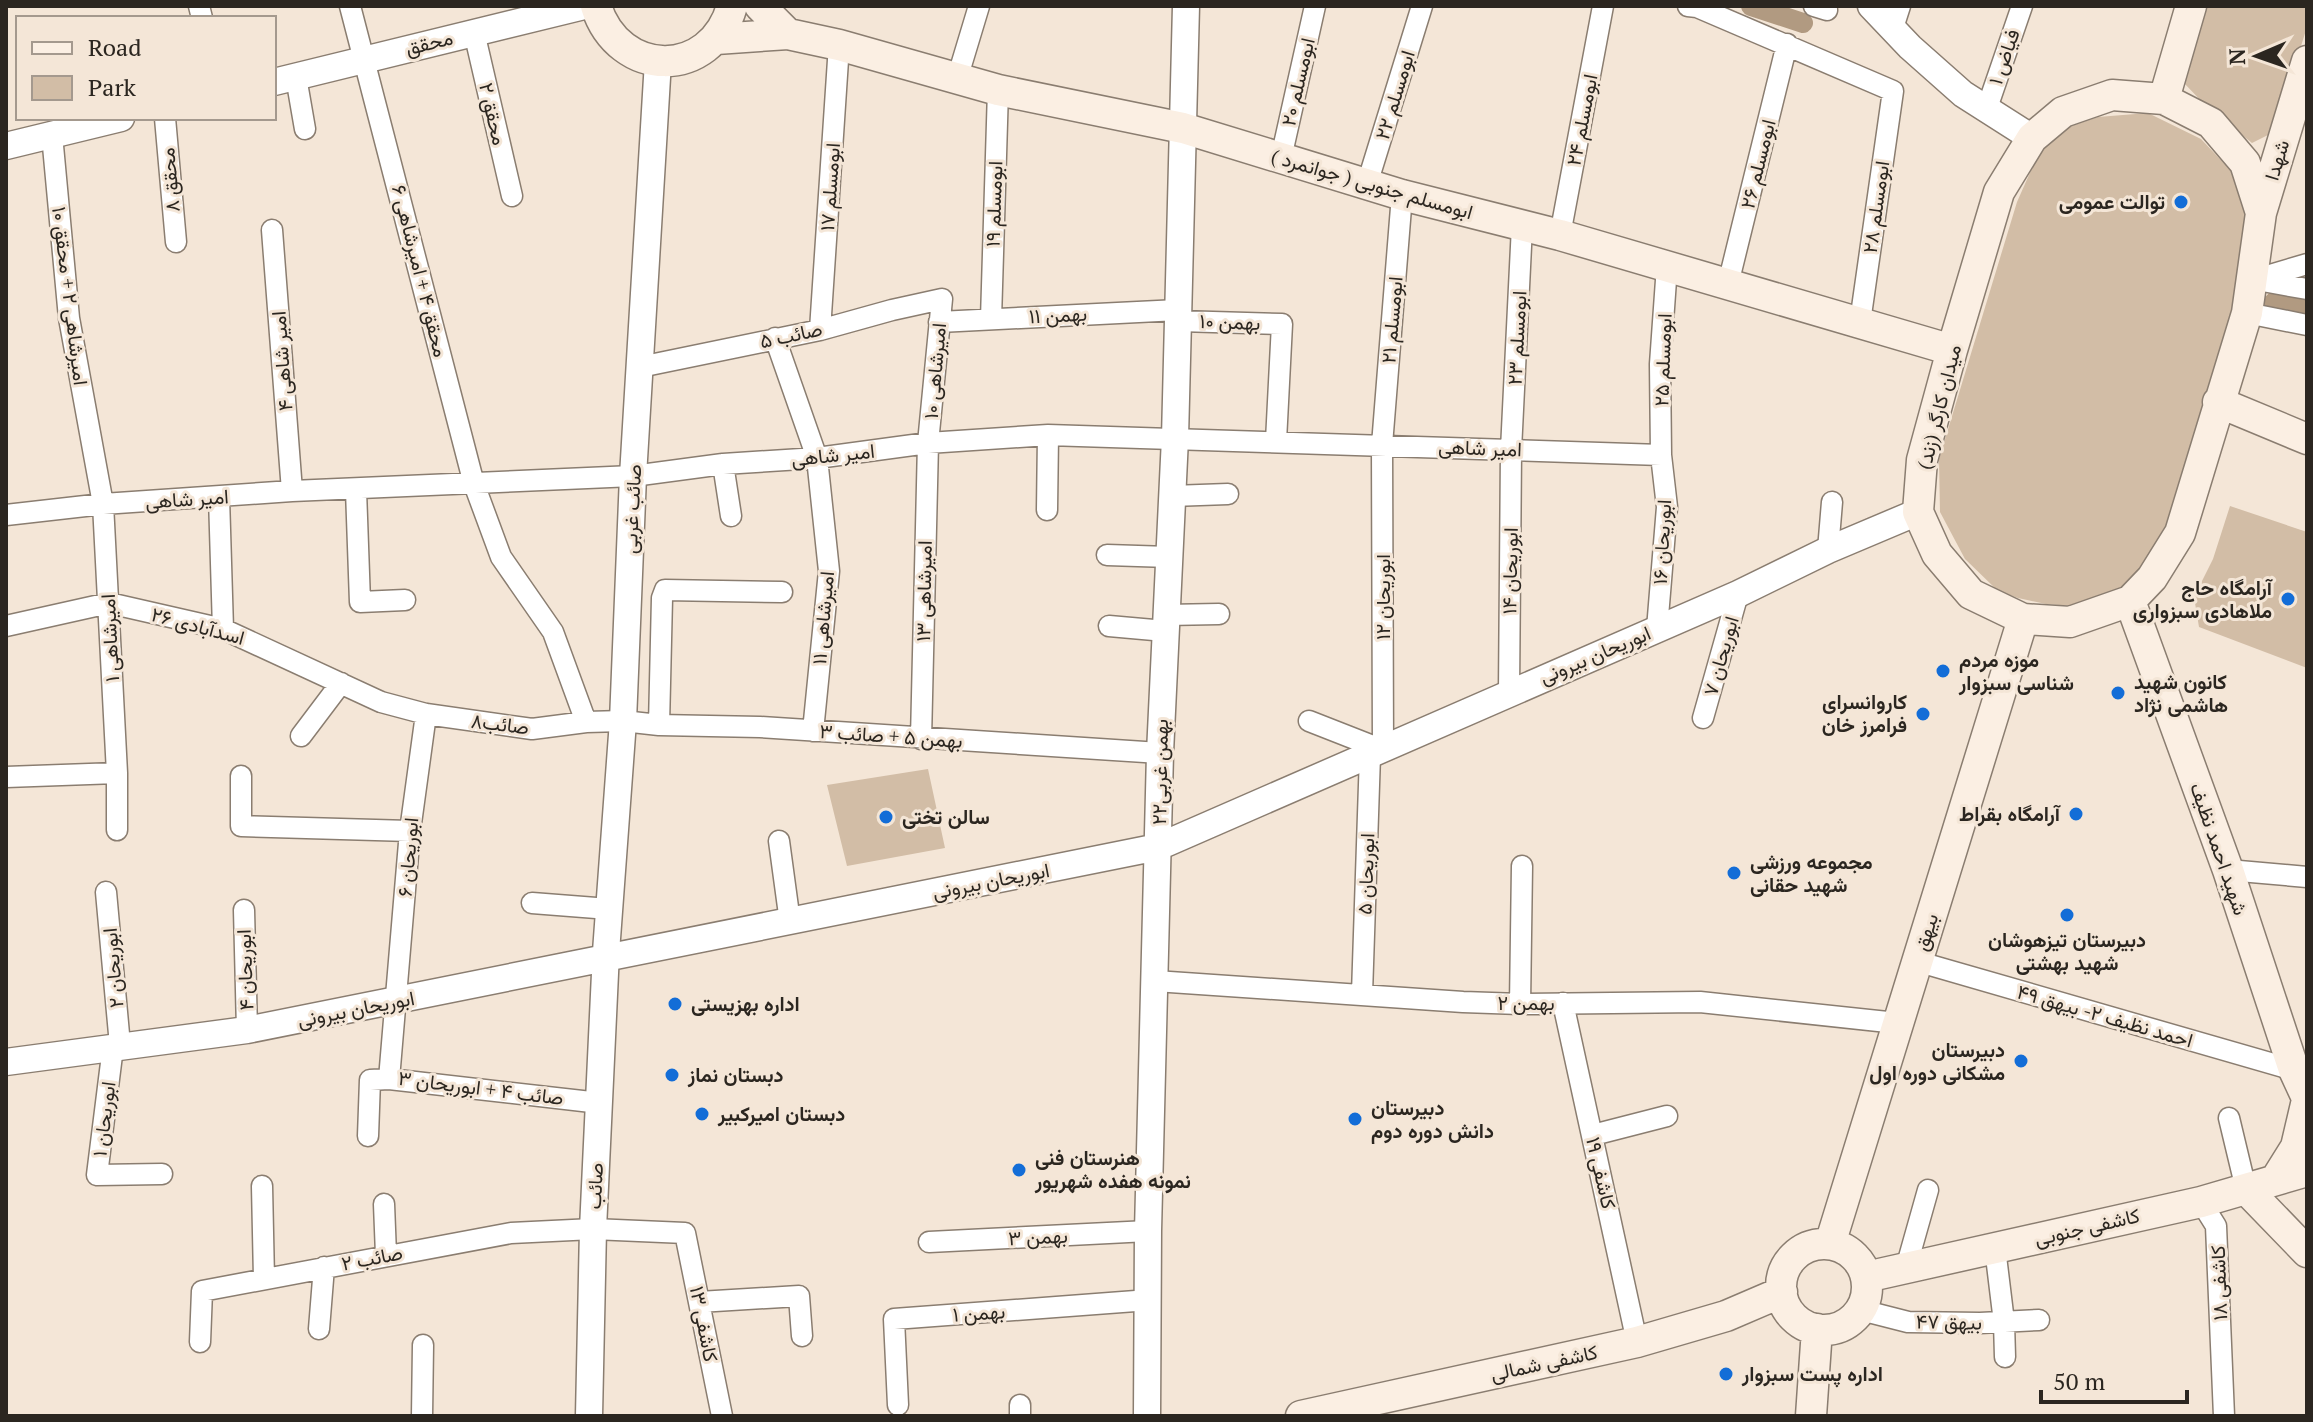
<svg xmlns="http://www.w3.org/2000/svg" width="2313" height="1422" font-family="'PT Serif',Vazirmatn,serif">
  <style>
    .green { fill: #d2bda6 }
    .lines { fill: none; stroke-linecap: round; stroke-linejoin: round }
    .canal { stroke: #b19a81; stroke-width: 20 }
    .minor-casing { stroke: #8a7d70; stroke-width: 23 }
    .tertiary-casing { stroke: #8a7d70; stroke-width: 29 }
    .secondary-casing { stroke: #8a7d70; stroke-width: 33 }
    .minor { stroke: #fff; stroke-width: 20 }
    .tertiary { stroke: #fff; stroke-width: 26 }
    .secondary { stroke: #fbefe3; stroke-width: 30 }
    .poi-dot { fill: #136dd7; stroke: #f4e6d7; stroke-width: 3 }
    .labels { text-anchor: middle; stroke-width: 6; stroke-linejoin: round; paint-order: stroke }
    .street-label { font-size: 20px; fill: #2b2620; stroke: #f4e6d7 }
    .poi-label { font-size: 20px; font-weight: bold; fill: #2b2620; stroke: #f4e6d7; text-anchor: start }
  </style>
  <rect width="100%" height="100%" fill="#f4e6d7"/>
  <path class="green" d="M2204,6h103v21l-33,105 -22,11 -47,-38 -21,-22z
    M2148,113l53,26 34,36 18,61 -84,299 -40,50 -25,15 -33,6 -25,-2 -28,-6 -21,-8 -32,-31 -25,-47 -1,-53 78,-257 23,-52 28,-23 30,-10z
    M2230,506l77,26v136l-108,-41 -5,-30 19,-38z
    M928,769l17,79 -98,18 -20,-81z"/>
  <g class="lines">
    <path class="canal" d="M1751,6l52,17
      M2274,302l33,5"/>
    <defs>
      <path id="minor" d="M199,6l3,12
        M350,6l124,478 27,73 52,75 33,90
        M1688,6l9,1 196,84 -33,231
        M1814,6l13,4
        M1893,28l7,-22
        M474,32l38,164
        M296,77l9,52
        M957,79l22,-73
        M1987,108l35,-102
        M165,118l11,124
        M52,135l17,183 34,186 14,269v57
        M1281,158l34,-152
        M1367,184l55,-178
        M272,230l20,261
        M1560,235l43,-229
        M2253,280l54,-16
        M2257,280l50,9
        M1728,284l59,-240
        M2247,313l60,12
        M991,319l7,-229
        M1179,321l103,3 -6,117
        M939,322l239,-12
        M820,330l19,-285
        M775,338l42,120 12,113 -16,160
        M640,367l180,-37 72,-20 50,-11 -14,144 -7,296
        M723,464l8,52
        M356,490l4,112 45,-2
        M1172,496l56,-2
        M219,497l4,132
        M1047,510l1,-75
        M6,515l97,-11 189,-13 341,-15 90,-12 94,-6 111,-15 120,-8 613,20
        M1828,550l4,-48
        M1107,555l62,2
        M1166,615l53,-1
        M6,626l103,-23 114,26 158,73 45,12 106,15 54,-7 37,-1 36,4 101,2 400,26
        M1109,626l56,5
        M1657,629l10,-122 -6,-52 -1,-91 7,-98
        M1509,693l2,-243 11,-224
        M426,714l-16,117 -21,248 211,24
        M1703,718l35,-124
        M1309,721l74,29 -1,-305 20,-250
        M659,725l3,-127 3,-8 117,2
        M301,736l40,-53
        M241,776v50l169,5
        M6,777l111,-4
        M779,841l11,81
        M2228,870l79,7
        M106,892l14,153
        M532,903l77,6
        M244,910l3,120
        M1916,961l378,109
        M1155,981l308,21 57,2 180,-2 197,21
        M1362,994l8,-239
        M1563,1003l74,339
        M1520,1004l2,-138
        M113,1047l-16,128 65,-1
        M2229,1118l17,71
        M1593,1135l74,-19
        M368,1136l2,-56 19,-1
        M262,1186l2,93
        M2201,1202l15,24 8,190
        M384,1204l2,51
        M929,1242l219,-11
        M1995,1248l9,74 1,35
        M1906,1268l22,-78
        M699,1302l100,-6 3,40
        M1861,1310l47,12 72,1 59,-3
        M319,1329l5,-62
        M200,1342l2,-51 309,-58 82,-4 92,4 37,183
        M898,1405l-4,-86 255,-19
        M1020,1405v11
        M422,1416l1,-71"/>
      <path id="tertiary" d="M1871,6l39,41 53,47 69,44
        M274,82l310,-76
        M6,146l115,-28
        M6,1062l241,-32 911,-183 580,-253 90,-44 90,-38
        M589,1416l4,-187 13,-277 17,-231 10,-245 25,-415
        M1147,1416l1,-185 12,-478 15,-315 11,-432"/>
      <path id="secondary" d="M596,6c23,73 115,74 136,0
        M760,6l28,28
        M716,39l72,-5 51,11 159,45 185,38 219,67 158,40 392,115
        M2112,95l52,4 47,24 34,40 16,50 -14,100 -67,220 -28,45 -22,23 -60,21 -47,-3 -52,-25 -34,-40 -19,-42 4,-52 30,-110 47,-158 33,-54 31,-26z
        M2164,99l27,-93
        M2261,213l46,-152
        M2218,402l89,37
        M2130,601l98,269 66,200 13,28
        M2276,1179l20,-32 11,-47
        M2246,1189l61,63
        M1830,1244l193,-625
        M1781 1287a43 43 0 1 1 86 0a43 43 0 1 1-86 0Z
        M1866,1277l335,-75 106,-31
        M1301,1416l336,-74 89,-26 56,-24
        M1811,1416l6,-87"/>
    </defs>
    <use href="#minor" class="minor-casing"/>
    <use href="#tertiary" class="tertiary-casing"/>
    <use href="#secondary" class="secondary-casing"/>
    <use href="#minor" class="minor"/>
    <use href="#tertiary" class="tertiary"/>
    <use href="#secondary" class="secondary"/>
  </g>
  <g class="poi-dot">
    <circle cx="2181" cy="202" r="8"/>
    <circle cx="2288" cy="599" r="8"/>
    <circle cx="1943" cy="671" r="8"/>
    <circle cx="2118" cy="693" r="8"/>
    <circle cx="1923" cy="714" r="8"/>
    <circle cx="2076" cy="814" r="8"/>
    <circle cx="886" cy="817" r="8"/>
    <circle cx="1734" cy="873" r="8"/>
    <circle cx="2067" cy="915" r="8"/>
    <circle cx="675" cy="1004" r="8"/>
    <circle cx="2021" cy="1061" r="8"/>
    <circle cx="672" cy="1075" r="8"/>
    <circle cx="702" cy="1114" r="8"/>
    <circle cx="1355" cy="1119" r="8"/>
    <circle cx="1019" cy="1170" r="8"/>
    <circle cx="1726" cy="1374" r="8"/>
  </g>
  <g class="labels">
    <g class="street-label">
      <text transform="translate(429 43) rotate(-14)" y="7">محقق</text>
      <text transform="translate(2004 57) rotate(-71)" y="7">فیاض ۱</text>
      <text transform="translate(1298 82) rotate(-77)" y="7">ابومسلم ۲۰</text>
      <text transform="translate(1395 95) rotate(-73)" y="7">ابومسلم ۲۲</text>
      <text transform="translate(493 114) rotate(77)" y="7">محقق ۲</text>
      <text transform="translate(1582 120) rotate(-79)" y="7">ابومسلم ۲۴</text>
      <text transform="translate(2277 160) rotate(-73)" y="7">شهدا</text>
      <text transform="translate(1758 164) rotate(-76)" y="7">ابومسلم ۲۶</text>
      <text transform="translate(170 180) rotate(-95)" y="7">محقق ۸</text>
      <text transform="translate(1372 184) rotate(16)" y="7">ابومسلم جنوبی ( جوانمرد )</text>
      <text transform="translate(830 187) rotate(-86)" y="7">ابومسلم ۱۷</text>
      <text transform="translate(994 204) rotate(-88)" y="7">ابومسلم ۱۹</text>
      <text transform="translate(1876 207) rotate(-82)" y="7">ابومسلم ۲۸</text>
      <text transform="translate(420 271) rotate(76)" y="7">محقق ۴ + امیرشاهی ۶</text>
      <text transform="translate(70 296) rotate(83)" y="7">امیرشاهی ۲ + محقق ۱۰</text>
      <text transform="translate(1058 315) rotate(-3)" y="7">بهمن ۱۱</text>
      <text transform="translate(1392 320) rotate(-85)" y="7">ابومسلم ۲۱</text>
      <text transform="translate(1230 322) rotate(2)" y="7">بهمن ۱۰</text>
      <text transform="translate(791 335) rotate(-12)" y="7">صائب ۵</text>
      <text transform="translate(1517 338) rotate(-87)" y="7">ابومسلم ۲۳</text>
      <text transform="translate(1663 360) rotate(-88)" y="7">ابومسلم ۲۵</text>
      <text transform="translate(282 361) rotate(-94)" y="7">امیر شاهی ۴</text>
      <text transform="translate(935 371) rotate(-85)" y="7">امیرشاهی ۱۰</text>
      <text transform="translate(1939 407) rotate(-76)" y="7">میدان کارگر (زند)</text>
      <text transform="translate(1480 448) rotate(2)" y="7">امیر شاهی</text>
      <text transform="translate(833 455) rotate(-6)" y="7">امیر شاهی</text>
      <text transform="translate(187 499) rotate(-4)" y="7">امیر شاهی</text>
      <text transform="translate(632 509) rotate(-87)" y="7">صائب غربی</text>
      <text transform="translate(1662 542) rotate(-87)" y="7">ابوریحان ۱۶</text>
      <text transform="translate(1510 571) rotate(-89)" y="7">ابوریحان ۱۴</text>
      <text transform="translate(924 591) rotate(-89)" y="7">امیرشاهی ۱۳</text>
      <text transform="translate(1383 597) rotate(-90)" y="7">ابوریحان ۱۲</text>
      <text transform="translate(823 618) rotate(-85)" y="7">امیرشاهی ۱۱</text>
      <text transform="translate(198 626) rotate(15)" y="7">اسدآبادی ۲۶</text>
      <text transform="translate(110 638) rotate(-93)" y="7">امیرشاهی ۱</text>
      <text transform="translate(1595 655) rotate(-23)" y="7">ابوریحان بیرونی</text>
      <text transform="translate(1721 656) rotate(-74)" y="7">ابوریحان ۷</text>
      <text transform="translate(500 724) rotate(7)" y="7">صائب۸</text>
      <text transform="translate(891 736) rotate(4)" y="7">بهمن ۵ + صائب ۳</text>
      <text transform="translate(1160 772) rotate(-89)" y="7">۲۲بهمن غربی</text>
      <text transform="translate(2219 849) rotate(71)" y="7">شهید احمد نظیف</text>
      <text transform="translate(408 857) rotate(-85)" y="7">ابوریحان ۶</text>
      <text transform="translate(1366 874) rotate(-88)" y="7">ابوریحان ۵</text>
      <text transform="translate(991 881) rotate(-11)" y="7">ابوریحان بیرونی</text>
      <text transform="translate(1926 932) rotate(-72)" y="7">بیهق</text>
      <text transform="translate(113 968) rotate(-95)" y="7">ابوریحان ۲</text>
      <text transform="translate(245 970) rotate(-92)" y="7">ابوریحان ۴</text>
      <text x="1526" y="1010">بهمن ۲</text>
      <text transform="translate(356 1009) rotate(-11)" y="7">ابوریحان بیرونی</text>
      <text transform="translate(2105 1016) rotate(16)" y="7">احمد نظیف ۲- بیهق ۴۹</text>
      <text transform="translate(481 1088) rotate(7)" y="7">صائب ۴ + ابوریحان ۳</text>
      <text transform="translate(104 1119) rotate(-83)" y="7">ابوریحان ۱</text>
      <text transform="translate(1601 1173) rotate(77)" y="7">کاشفی ۱۹</text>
      <text transform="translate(595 1186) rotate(-87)" y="7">صائب</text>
      <text transform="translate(2087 1227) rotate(-13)" y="7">کاشفی جنوبی</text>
      <text transform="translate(1038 1237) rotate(-3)" y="7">بهمن ۳</text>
      <text transform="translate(372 1258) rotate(-11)" y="7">صائب ۲</text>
      <text transform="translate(2219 1283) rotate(-92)" y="7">کاشفی ۱۸</text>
      <text transform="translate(979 1313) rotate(-4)" y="7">بهمن ۱</text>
      <text transform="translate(1949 1322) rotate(1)" y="7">بیهق ۴۷</text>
      <text transform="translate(704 1324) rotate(79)" y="7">کاشفی ۱۳</text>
      <text transform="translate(1544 1363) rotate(-12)" y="7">کاشفی شمالی</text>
    </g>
    <g class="poi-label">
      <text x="2165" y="209" text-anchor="end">توالت عمومی</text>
      <text x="2272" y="595" text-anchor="end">آرامگاه حاج<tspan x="2272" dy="23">ملاهادی سبزواری</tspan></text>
      <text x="1959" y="667">موزه مردم<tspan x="1959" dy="23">شناسی سبزوار</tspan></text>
      <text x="2134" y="689">کانون شهید<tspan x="2134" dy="23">هاشمی نژاد</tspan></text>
      <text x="1907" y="709" text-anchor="end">کاروانسرای<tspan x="1907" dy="23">فرامرز خان</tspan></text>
      <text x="2060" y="821" text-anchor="end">آرامگاه بقراط</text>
      <text x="902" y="824">سالن تختی</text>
      <text x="1750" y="869">مجموعه ورزشی<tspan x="1750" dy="23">شهید حقانی</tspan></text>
      <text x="2067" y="947" text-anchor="middle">دبیرستان تیزهوشان<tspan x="2067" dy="23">شهید بهشتی</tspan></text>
      <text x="691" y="1011">اداره بهزیستی</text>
      <text x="2005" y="1057" text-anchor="end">دبیرستان<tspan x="2005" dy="23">مشکانی دوره اول</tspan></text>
      <text x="688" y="1082">دبستان نماز</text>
      <text x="1371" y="1115">دبیرستان<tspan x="1371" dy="23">دانش دوره دوم</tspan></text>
      <text x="718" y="1121">دبستان امیرکبیر</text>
      <text x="1035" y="1165">هنرستان فنی<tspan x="1035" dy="23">نمونه هفده شهریور</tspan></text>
      <text x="1742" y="1381">اداره پست سبزوار</text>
    </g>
  </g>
  <rect width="2313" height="1422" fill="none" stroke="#2b2620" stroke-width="16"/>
  <rect x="16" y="16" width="260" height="104" fill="#f4e6d7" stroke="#a4998e" stroke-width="2"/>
  <rect x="32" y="42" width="40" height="12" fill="#fbefe3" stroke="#a4998e" stroke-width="2"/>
  <text x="88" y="56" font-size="24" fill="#2b2620">Road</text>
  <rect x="32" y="76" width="40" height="24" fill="#d2bda6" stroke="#a4998e" stroke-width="2"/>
  <text x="88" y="96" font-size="24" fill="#2b2620">Park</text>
  <g transform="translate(2257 56) rotate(268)" stroke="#f4e6d7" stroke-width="6" paint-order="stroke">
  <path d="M0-6L14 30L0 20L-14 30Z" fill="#2b2620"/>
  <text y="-12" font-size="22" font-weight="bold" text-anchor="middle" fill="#2b2620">N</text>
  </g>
  <path d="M2041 1390v12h146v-12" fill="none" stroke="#2b2620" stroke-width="4"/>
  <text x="2053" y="1390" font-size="24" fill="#2b2620" stroke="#f4e6d7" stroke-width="6" paint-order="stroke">50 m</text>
</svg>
